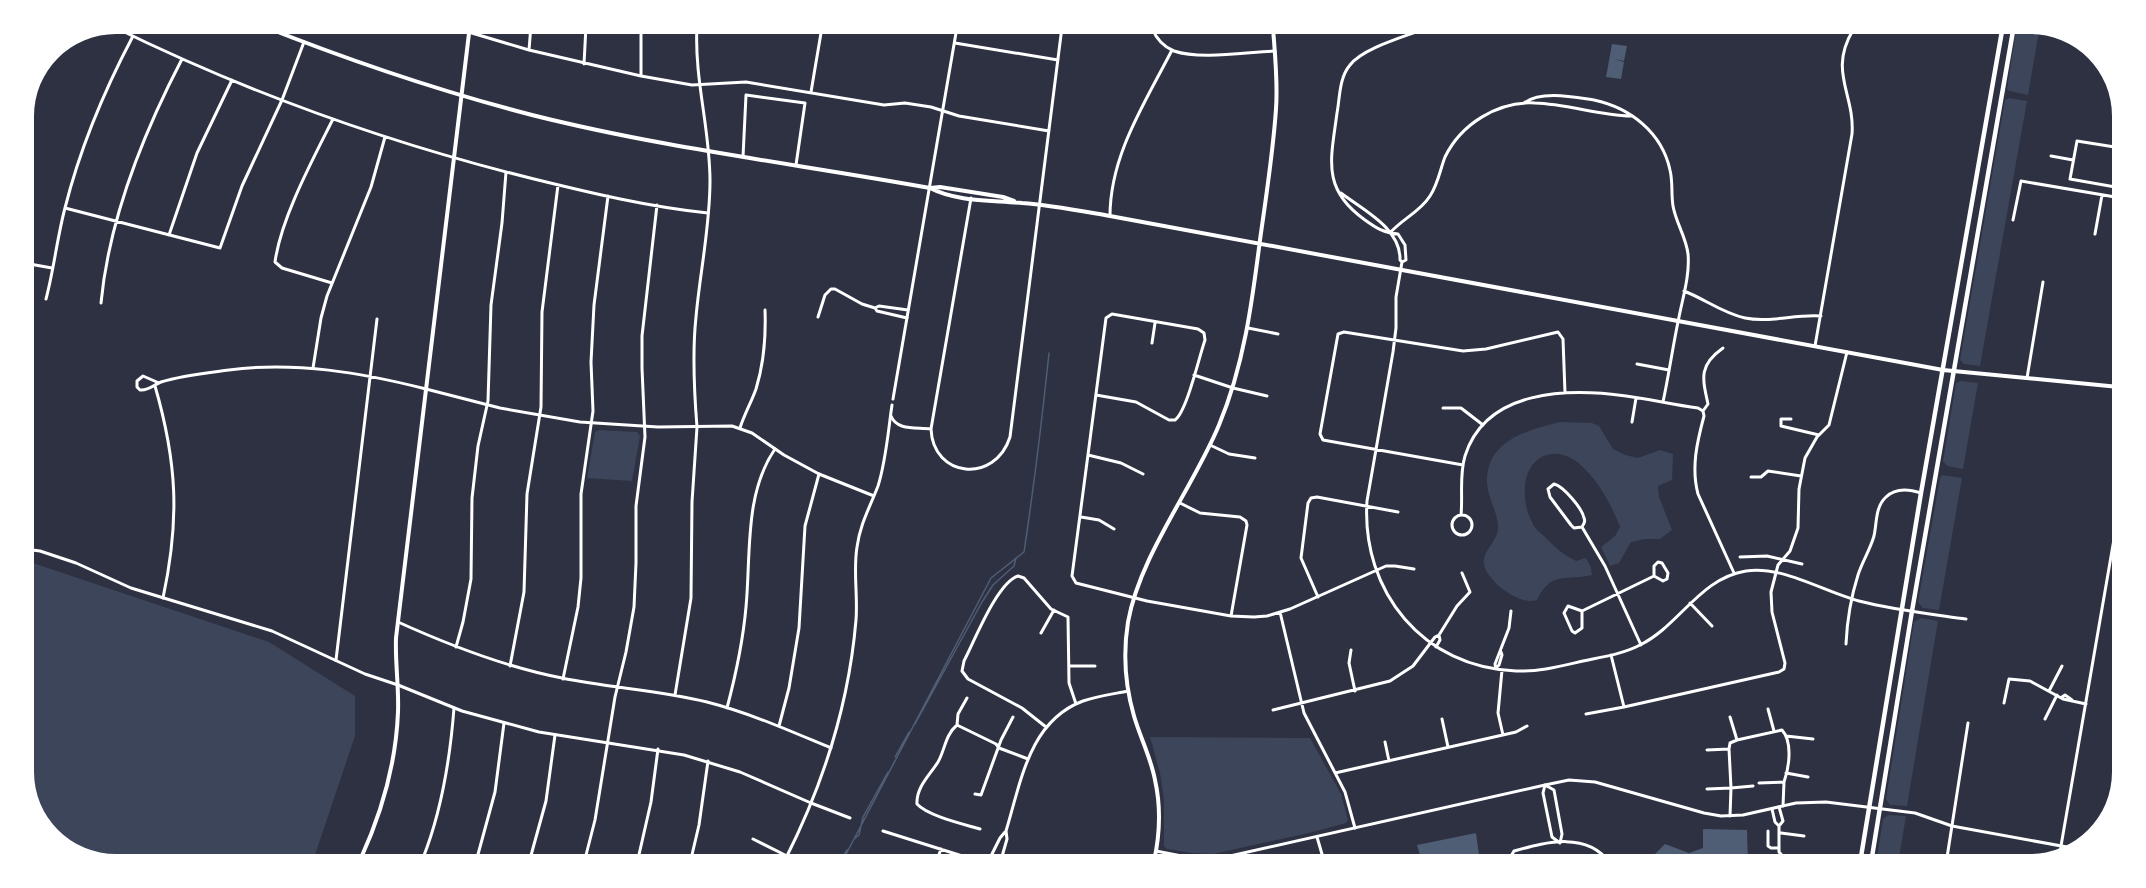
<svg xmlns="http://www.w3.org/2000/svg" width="2146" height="888" font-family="Rubik,sans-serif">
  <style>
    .green { fill: #3c4559 }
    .water { fill: #4f5d75 }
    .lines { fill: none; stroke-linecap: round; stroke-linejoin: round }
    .stream { stroke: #4f5d75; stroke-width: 1.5 }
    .minor { stroke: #fff; stroke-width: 3 }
    .tertiary { stroke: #fff; stroke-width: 3 }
    .secondary { stroke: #fff; stroke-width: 4 }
    .primary { stroke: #fff; stroke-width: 4.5 }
  </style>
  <rect width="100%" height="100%" fill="#2d3142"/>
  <path class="green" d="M2016,31h23l-11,64 -19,-4 -2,-2z
    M2009,98l18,3 -47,265 -16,-2 -4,-4 45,-260z
    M1961,381l17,2 -15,86 -16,-3 -4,-5 13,-78z
    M1560,422l32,1 7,3 14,23 12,6 13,3 22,-8 13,4 -1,26 -14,6 1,11 13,33 -12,9h-15l-14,3 -12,21 -9,3 -9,-19 14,-11 5,-9c-9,-25 -39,-82 -73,-72 -27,8 -26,47 -15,67 2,6 7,10 12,14 10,10 19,19 32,25l10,-3 5,9 1,8c-24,6 -41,-5 -55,25 -17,6 -50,-18 -53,-36 -2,-14 15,-23 14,-38 -1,-16 -11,-29 -11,-45 0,-41 41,-51 73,-59z
    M599,430l38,2 3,4 -8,45 -45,-3 8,-46z
    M1942,475l20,3 -23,132 -16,-2 -5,-6 22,-124z
    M24,560l245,82 86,54v40l-41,122 -233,-1 -38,-29 -19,-50z
    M1921,618l17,3 -31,185 -17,-1 -4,-6 28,-177z
    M1150,737l160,1 31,56 7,26 -2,3 -37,10 -96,21 -21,-1 -25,-4 -3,-3v-46l-4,-27z
    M1888,815l18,1 -8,48 -22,-1 7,-44z"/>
  <path class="water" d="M1612,44l15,2 -3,15 -10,-2 10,3 -3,17 -15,-2z
    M1703,829l44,1 1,33h-102l19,-19 24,9 14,-5z
    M1476,833l4,29h-58l-5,-17z"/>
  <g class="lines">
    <path class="stream" d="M915,724l67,-122 11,-17 21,-19 2,-8
      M895,757l14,-25
      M854,839l5,-4 4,-18 25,-45
      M841,860l6,-10
      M843,860l148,-282 33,-26c10,-66 18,-132 25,-199"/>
    <path class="minor" d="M445,25l84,25 112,26 51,9 54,-3 138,23 21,-2 26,4 28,9 90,15
      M112,26c134,66 276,117 422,153 57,14 115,28 174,34
      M768,28v-2
      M1152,28c4,10 12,19 22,23 26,9 73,1 101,0
      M1424,29c-20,8 -61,19 -74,36 -11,13 -10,32 -13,48 -6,46 -16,76 28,107 11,8 19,13 33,14l7,11 1,15 -4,2 -6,35v31l-3,24 -26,149c-6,91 57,167 149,170 23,1 45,-5 67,-10 19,-4 40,-7 57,-16 39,-19 60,-67 106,-74 36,-6 78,21 113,30 35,9 72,13 107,18
      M955,43l103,17
      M529,50l2,-25
      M584,64l2,-38
      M641,76v-50
      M811,92l11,-65
      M1524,103c17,-13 50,-6 70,-3 37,8 68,33 76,70 3,12 1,24 3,36 3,17 13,31 15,48 2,20 -5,43 -9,63 -6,28 -10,57 -16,85
      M2051,156l22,4
      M743,157l3,-62 59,8 -9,62
      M2120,188l1,-10
      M2121,188l-51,-9 7,-38 44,7
      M1341,193c22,17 60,35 59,67l2,2
      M971,198l-40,231c2,49 64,55 79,8l52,-410
      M65,208l155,40 22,-62 40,-86 22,-58
      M1110,216c0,-61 35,-113 62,-166
      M2013,220l8,-39 100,17
      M1390,233c12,-14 30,-21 40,-37 8,-12 10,-26 15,-39 16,-33 53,-56 90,-54 32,1 63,12 96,13
      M2095,234l7,-39
      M169,235l28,-82 35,-73
      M24,263l28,5
      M332,283l-50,-15 -7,-6c6,-44 38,-103 58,-143
      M1684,291c21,8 38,22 61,27 25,5 50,-4 76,-2
      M46,299c8,-30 11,-61 19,-91 15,-60 39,-117 68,-172
      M101,303c8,-85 42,-169 81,-244
      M875,308l4,-2 29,4
      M818,317l7,-22 6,-6h4l27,15 13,4 2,3 30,7
      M1248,328l30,6
      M1152,343l3,-20
      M1815,346l37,-212c3,-40 -24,-62 1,-104
      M1637,364l32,6
      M313,368l8,-50 6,-22 44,-109 14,-50
      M1194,375l39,13 34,8
      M2027,378l16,-96
      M159,383l-16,-7 -6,5v6l3,3c9,1 13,-5 21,-8 22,-7 45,-9 68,-12 66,-9 134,3 197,19
      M155,386c22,76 25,133 8,212
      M1096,395l40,7 33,18h6c12,-9 24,-63 30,-80l-1,-7 -6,-4 -86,-15 -6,4 -34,258 4,7 71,18 84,15 23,1 13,-1 23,-7 96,-43h9l19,3
      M1443,408h18l22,17
      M1703,411l1,5c-7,26 -13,52 -6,78l36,79
      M1703,411l5,-7c-6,-27 -9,-39 15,-56
      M891,416c6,15 25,11 40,13
      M1791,419h-10v7l38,9
      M1632,422l4,-24
      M740,428c4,-13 11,-25 16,-39 8,-26 10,-52 9,-79
      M1210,445l19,9 26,4
      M1088,455l33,8 22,11
      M1463,465l-140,-25 -3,-6 18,-100 6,-2 119,19 23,-2 72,-17 5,7 2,54
      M1751,477h10l7,-6 33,5
      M1554,484c9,2 28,24 30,34 2,4 0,5 -2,9l-8,1 -3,-3 -21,-28 -2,-8z
      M1180,503l20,10 40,4 6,4 1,4 -16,91
      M1461,515c2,-20 -2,-39 4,-59 21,-67 103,-68 161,-60 24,3 47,9 72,12l5,3
      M1452 525a10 10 0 1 1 20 0a10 10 0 1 1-20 0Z
      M1081,517l18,3 15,9
      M1582,527l23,39 36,79
      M1740,557l27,-1 35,8
      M1658,562l4,1 6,10 -1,6 -4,2 -9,-5v-10z
      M1318,597l-17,-39 7,-55 3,-5 6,-1 81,15
      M1690,603l22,23
      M1568,606l14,5v17l-7,5 -3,-2 -8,-18z
      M1582,611l72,-35
      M1280,612l24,101 41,79 10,36
      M398,622c53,24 107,45 164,56 48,10 97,12 145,24 43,11 83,29 124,46
      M1041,633l13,-23
      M1846,644c1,-22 5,-47 12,-69 4,-13 12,-25 16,-39 3,-13 1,-29 12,-39 10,-10 23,-8 35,-4
      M456,647l7,-25 8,-43 1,-81 6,-52 10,-45 3,-96 11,-82 4,-51
      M1436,647l4,-7 -1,-5
      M1351,650l-2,13 6,28
      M1611,655l13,52 155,-35 5,-3 1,-6 -13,-51 -1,-20 7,-27 12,-14 8,-23 1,-39 6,-31 12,-21 12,-12 18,-73
      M336,660l41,-341
      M510,666l14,-74 3,-98 14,-87 1,-95 16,-127
      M1069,666h26
      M1497,667l2,-2 3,-10 -1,-3
      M1496,669l-1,-5 14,-36 2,-17
      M1502,670l-4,43 5,22
      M563,679l15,-72 3,-29v-84l12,-83 -2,-49 3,-57 14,-109
      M2049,691l13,-25
      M675,695l16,-97 1,-96 5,-75
      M2062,697l3,-2 7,5
      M2004,703l5,-24 21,2 33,18 23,5
      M727,708c9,-34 16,-67 19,-101 5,-52 -2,-113 29,-158
      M1768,709l6,22
      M1273,710l117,-29 23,-15 22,-29 4,-2 18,-29 13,-14 -8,-19
      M1586,714l38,-7
      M1730,717l7,23 45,-10c11,12 7,38 2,52l-25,1
      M1442,719l6,28
      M2045,719l12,-24
      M957,725l1,-11 9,-16
      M779,726l10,-38 10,-60 6,-102 14,-52
      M1046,727l-24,-19 -54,-29 -6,-8 2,-10c11,-21 33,-78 54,-85l6,2 27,31 17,8 1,66 7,21
      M1786,736l27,3
      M1385,742l4,19
      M1707,750l22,-1
      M1335,773l181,-41 11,-6
      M1786,773l22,4
      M1545,785l9,5 8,44 -2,9 -8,-6 -9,-44z
      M1707,789l24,-1 -2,-39 1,-6 7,-3
      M975,794l6,1 20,-55 12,-23
      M811,803l39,15
      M1783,806l1,-24
      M1779,807l4,14 -4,5v26l10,11
      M1772,809l3,13 4,4
      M1730,816l1,-28 22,-2
      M980,829c-17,-5 -52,-13 -63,-25 -1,-17 13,-29 21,-42 7,-12 7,-27 19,-37l39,19 3,4 29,11
      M883,831l92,29
      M1768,831v15l3,2h7
      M1781,833l23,3
      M1317,837l7,24
      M753,839l34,17
      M2061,846l57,-330
      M423,858c19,-48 27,-98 31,-150
      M477,858l18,-66 9,-69
      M530,859l16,-58 9,-66
      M585,859l10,-39 20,-123 11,-45 8,-45 2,-44v-57l9,-69 -3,-69v-32l15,-131
      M638,859l13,-57 7,-53
      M691,859l8,-34 9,-64
      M937,860l4,-11
      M989,860l11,-22 5,-6
      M1001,860l6,-21 -1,-8c15,-49 23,-110 77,-130 15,-5 30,-7 45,-10
      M1511,862v-6l3,-5c33,-9 73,-20 96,12
      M1946,864l22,-141"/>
    <path class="tertiary" d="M426,389l74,19 80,14 78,5 74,-1 20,7 32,22 35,19 55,22
      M893,399l64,-372
      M697,427c-3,-37 -5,-73 -1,-110 4,-45 14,-90 14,-136 0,-53 -16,-102 -13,-155
      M24,549l16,2 36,12 55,25 141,43 93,43 33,11 64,26 77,21 145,23 56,17 71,31
      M1156,851l36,7 38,-2 315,-71 24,-5 26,2 109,31 17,3 22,-1 53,-12 30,-1 89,11 37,13 126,23
      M2059,855l2,-9
      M785,860c38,-75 64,-157 71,-240 2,-25 -3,-49 1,-73 3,-23 13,-40 21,-61 8,-25 10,-54 14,-81"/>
    <path class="secondary" d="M260,25c88,35 179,66 272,90 131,33 265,49 398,73 27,14 62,12 92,15 29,2 59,8 88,13l833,154 176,17
      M930,188l10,-1 63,10 11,4
      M361,858c21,-46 35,-95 37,-146 1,-25 -3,-50 -2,-74l74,-613
      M1154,861c6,-27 7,-54 1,-81 -4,-22 -15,-43 -21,-64 -9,-31 -11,-63 -6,-94 12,-67 65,-134 91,-197 25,-60 33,-122 41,-185 6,-43 13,-87 16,-131 2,-27 -1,-54 -3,-81"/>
    <path class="primary" d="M1860,863l61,-370 81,-462
      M1871,863l41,-252 101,-580"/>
  </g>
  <path d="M0 0H2146V888H0ZM116 34H2030A82 82 0 0 1 2112 116V772A82 82 0 0 1 2030 854H116A82 82 0 0 1 34 772V116A82 82 0 0 1 116 34Z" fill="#fff" fill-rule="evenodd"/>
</svg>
